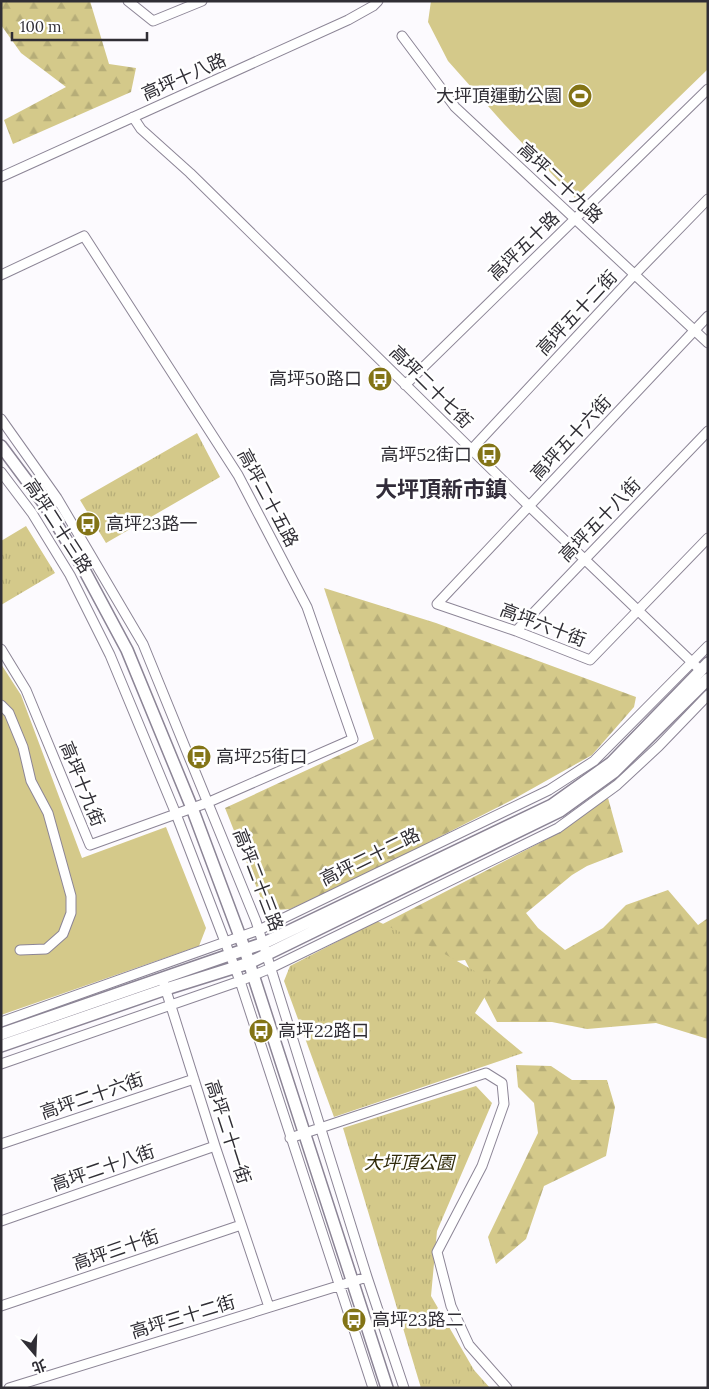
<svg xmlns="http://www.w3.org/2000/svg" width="709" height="1389" font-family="Lora,'Noto Sans TC',serif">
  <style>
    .green { fill: #d4c98a }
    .forest { fill: url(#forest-firs) }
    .park { fill: url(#park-tufts) }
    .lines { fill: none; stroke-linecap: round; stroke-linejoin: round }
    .street-casing { stroke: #8c8596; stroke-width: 11 }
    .secondary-casing { stroke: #8c8596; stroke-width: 14 }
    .street { stroke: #fff; stroke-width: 9 }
    .secondary { stroke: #fff; stroke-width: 11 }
    .labels { text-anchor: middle; stroke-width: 5; stroke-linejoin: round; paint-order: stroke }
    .street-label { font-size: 18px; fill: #302e35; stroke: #fff }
    .poi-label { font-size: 18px; fill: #302e35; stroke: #fff; text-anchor: start }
    .park-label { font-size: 18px; font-style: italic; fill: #312b0a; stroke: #fff }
    .district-label { font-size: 22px; font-weight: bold; fill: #322c3a; stroke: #fff }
  </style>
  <defs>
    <pattern id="forest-firs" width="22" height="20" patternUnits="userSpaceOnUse" patternTransform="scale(1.25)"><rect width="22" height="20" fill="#d4c98a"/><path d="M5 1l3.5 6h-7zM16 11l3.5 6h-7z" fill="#b6ad78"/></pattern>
    <pattern id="park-tufts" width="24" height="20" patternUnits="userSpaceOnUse" patternTransform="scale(1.25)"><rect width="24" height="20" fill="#d4c98a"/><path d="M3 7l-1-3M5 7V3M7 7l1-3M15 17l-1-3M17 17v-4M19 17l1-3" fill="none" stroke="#b6ad78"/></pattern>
  </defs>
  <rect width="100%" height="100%" fill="#fcfafe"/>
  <path class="green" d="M431,1h277v68l-133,129 -71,-74 -56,-63 -20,-39z
    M1,664l20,31 61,163 84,-31 40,101 -7,18 -198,69z"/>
  <path class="forest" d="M1,1h89l19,63 27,4 -5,24 -118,52 -9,-24 62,-33 -45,-34 -20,-28z
    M324,588l112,35 200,74 -2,10 -42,48 -80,45 -179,91 -43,18 -24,2 -41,-103 149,-69z
    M608,798l15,54 -36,14 -15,9 -46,38 12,15 27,22 38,-22 23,-23 42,-15 30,35 10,-7v121l-52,-16 -69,6 -35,-7h-55l-32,-62 -42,5 -48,-37 174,-90z
    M516,1065l35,1 21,14h35l8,27 -9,49 -62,30 -18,53 -30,25 -8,-27 50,-104 -4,-30 -16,-16z"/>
  <path class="park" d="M197,433l23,44 -114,66 -26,-43z
    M26,526l29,47 -54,32v-64z
    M377,921l57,27 60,34 -19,31 48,40 -189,64 -50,-136 6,-15z
    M476,1086l16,17 -55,128 -6,65 43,74 16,18h-69l-78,-260z"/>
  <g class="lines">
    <defs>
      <path id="street" d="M128,1l25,20 49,-20
        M402,36l53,71 253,236
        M133,117l8,12 49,44 339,333 168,161
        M1,177l347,-157 25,-14 5,-5
        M1,275l83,-39 154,239 69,132 46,132 -144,63 -119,43 -64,-155 -25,-41
        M708,316l-271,288 79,27 74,29 118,-122
        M405,385l303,-296
        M1,419l56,79 86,146 113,277 111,356 37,111
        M471,450l164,-176 73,-75
        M1,472l31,41 38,62 40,80 66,159 64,167 133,407
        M516,631l192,-200
        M1,705l8,8 14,34 8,34 17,32 23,83v17l-8,21 -17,15 -26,1
        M164,984l51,162 54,161
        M1,1022l258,-92 290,-140 45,-29 114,-115
        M1,1064l239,-83 31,-13 287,-140 59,-43 42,-39 49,-51
        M290,1138l196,-65 16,10 2,21 -22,62 -45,86 14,54 18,39 38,43
        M1,1144l193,-65
        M1,1221l214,-75
        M1,1306l240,-81
        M9,1388l358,-111"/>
      <path id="secondary" d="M1,446l44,59 37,61 45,84 65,158 53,142 142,438
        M1,1034l263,-91 288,-138 59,-42 97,-100
        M1,1046l165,-57 83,-26 311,-152 54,-39 94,-93"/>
    </defs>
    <use href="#street" class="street-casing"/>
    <use href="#secondary" class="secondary-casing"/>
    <use href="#street" class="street"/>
    <use href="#secondary" class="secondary"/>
  </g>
  <defs>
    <symbol id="stadium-disc" viewBox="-11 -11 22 22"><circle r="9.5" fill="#837416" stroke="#fff"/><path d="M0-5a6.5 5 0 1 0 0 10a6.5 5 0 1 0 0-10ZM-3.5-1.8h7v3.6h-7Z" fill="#fff"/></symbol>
    <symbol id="bus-disc" viewBox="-11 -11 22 22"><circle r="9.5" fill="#837416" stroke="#fff"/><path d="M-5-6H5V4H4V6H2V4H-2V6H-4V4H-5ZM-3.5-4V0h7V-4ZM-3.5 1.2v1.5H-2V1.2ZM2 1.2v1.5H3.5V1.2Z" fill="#fff"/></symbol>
  </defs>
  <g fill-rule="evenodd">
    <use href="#stadium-disc" x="566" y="82" width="28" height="28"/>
    <use href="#bus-disc" x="366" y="365" width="28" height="28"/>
    <use href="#bus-disc" x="475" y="441" width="28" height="28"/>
    <use href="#bus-disc" x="74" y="510" width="28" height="28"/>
    <use href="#bus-disc" x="185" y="743" width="28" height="28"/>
    <use href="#bus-disc" x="247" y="1017" width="28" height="28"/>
    <use href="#bus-disc" x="340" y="1306" width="28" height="28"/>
  </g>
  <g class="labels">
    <g class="street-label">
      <text transform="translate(184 77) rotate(-24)" y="6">高坪十八路</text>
      <text transform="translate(560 183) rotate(43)" y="6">高坪二十九路</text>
      <text transform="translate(524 246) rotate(-44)" y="6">高坪五十路</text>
      <text transform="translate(577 313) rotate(-47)" y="6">高坪五十二街</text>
      <text transform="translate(431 387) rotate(45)" y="6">高坪二十七街</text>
      <text transform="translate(571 438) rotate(-47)" y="6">高坪五十六街</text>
      <text transform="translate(268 498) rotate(62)" y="6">高坪二十五路</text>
      <text transform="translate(600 520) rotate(-46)" y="6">高坪五十八街</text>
      <text transform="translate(58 526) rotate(57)" y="6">高坪二十三路</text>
      <text transform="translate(543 625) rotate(21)" y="6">高坪六十街</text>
      <text transform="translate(82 784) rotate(68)" y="6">高坪十九街</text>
      <text transform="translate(370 857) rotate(-26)" y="6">高坪二十二路</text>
      <text transform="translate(258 880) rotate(69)" y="6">高坪二十三路</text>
      <text transform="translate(92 1096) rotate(-19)" y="6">高坪二十六街</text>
      <text transform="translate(228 1132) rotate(72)" y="6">高坪二十一街</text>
      <text transform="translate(103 1168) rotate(-19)" y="6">高坪二十八街</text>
      <text transform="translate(116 1250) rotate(-19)" y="6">高坪三十街</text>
      <text transform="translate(183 1317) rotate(-17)" y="6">高坪三十二街</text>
    </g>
    <g class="poi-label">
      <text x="562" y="102" text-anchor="end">大坪頂運動公園</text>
      <text x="362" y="385" text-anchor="end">高坪50路口</text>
      <text x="472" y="461" text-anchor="end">高坪52街口</text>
      <text x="106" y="530">高坪23路一</text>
      <text x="216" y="763">高坪25街口</text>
      <text x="278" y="1037">高坪22路口</text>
      <text x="372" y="1326">高坪23路二</text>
    </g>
    <g class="park-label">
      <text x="409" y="1169">大坪頂公園</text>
    </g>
    <g class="district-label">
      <text x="441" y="497">大坪頂新市鎮</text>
    </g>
  </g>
  <rect width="709" height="1389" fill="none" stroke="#302e35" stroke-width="5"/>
  <g transform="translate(35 1354) rotate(161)" stroke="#ffffff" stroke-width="4" paint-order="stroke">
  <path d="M0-4L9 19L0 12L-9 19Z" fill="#302e35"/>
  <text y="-8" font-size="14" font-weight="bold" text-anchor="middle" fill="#302e35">北</text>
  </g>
  <path d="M12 32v8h135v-8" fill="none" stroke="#302e35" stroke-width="2.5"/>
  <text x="20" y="32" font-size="15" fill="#302e35" stroke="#ffffff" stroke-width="4" paint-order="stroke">100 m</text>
</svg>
